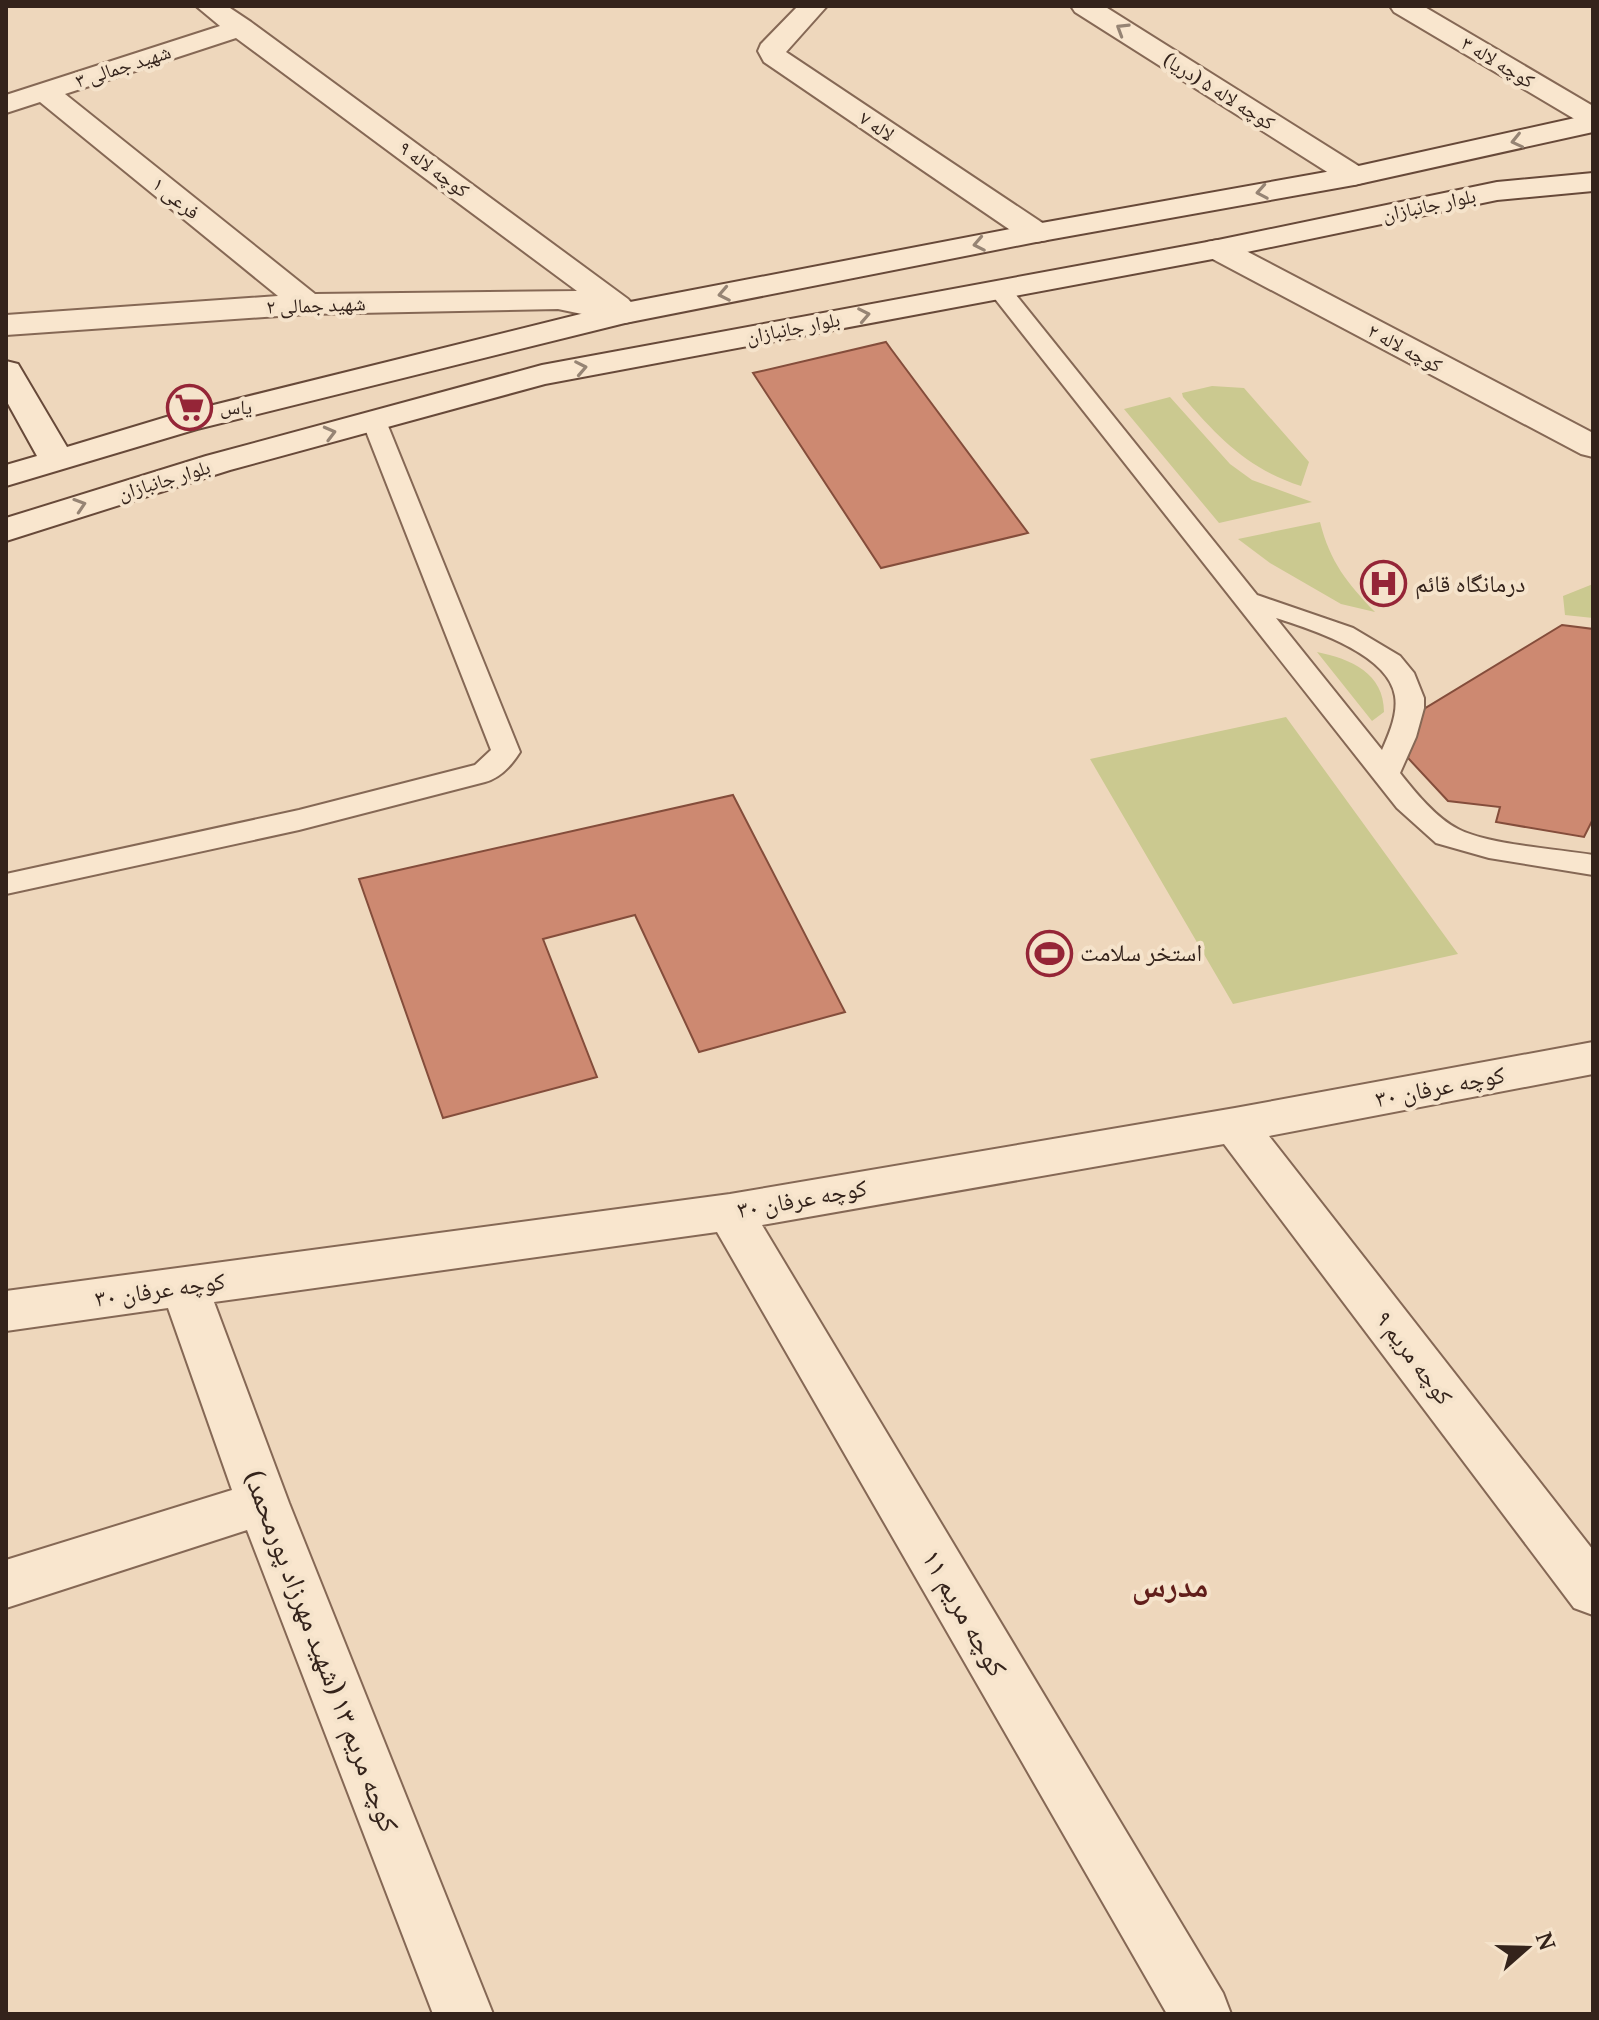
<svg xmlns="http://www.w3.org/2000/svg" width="1599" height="2020" font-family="Georgia,'Noto Naskh Arabic',serif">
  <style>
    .green { fill: #cbc990 }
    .building { fill: #cd8971; stroke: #844d3b; stroke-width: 2 }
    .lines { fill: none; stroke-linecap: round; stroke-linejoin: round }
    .lane-casing { stroke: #856855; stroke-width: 4 }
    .street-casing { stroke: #856855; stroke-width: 4 }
    .secondary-casing { stroke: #674939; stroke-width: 4 }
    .lane { fill: #f9e6ce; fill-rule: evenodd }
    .street { fill: #f9e6ce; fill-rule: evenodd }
    .secondary { fill: #f9e6ce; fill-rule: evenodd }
    .oneway { stroke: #968474 }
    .labels { text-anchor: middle; stroke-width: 8; stroke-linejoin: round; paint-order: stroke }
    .far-street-label { font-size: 20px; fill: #34231b; stroke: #f5e3cb }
    .far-poi-label { font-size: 20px; fill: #34231b; stroke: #f5e3cb; text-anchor: start }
    .poi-label { font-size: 24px; fill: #34231b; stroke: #f5e3cb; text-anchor: start }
    .street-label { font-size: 24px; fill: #34231b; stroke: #f5e3cb }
    .near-street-label { font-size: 28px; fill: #34231b; stroke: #f5e3cb }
    .near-neighbourhood-label { font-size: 32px; font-weight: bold; fill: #611e1a; stroke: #f5e3cb }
  </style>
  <rect width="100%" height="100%" fill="#eed7bc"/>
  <path class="green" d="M1212,386l32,2 65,74 -8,24c-53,-17 -82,-48 -118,-89l-1,-4z
    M1170,397l60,67 22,16 60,22 -93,21 -95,-114z
    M1320,522c10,40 27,61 55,90l-34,-8 -71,-41 -32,-24z
    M1593,584v34l-28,-3 -2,-19z
    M1317,652c34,7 67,21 67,60l-12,9z
    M1286,717l172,237 -225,50 -143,-245z"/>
  <path class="building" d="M886,342l5,7 137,184 -147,35 -128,-195z
    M1562,625l31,4v190l-9,18 -88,-15 4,-15 -52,-6 -40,-43 11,-46z
    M733,795l112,217 -146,40 -64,-137 -92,24 54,138 -154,41 -84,-239z"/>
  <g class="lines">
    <defs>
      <path id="lane" d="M1000,283l8,2 249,310 96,33 47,28 14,17 10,25v10l-8,29 -16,36c15,19 36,45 58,56 31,16 99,20 135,26v20l-104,-17 -53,-15 -39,-35 -405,-513 -4,-5 4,-5zM1276,618c35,11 113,36 119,78 3,18 -6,38 -13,54z
        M374,414l9,2 3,5 134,331c-8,13 -20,26 -35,30l-186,48 -293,64v-20l293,-64 176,-45 16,-15 -129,-329 3,-5z"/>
      <path id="street" d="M196,6h31l24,16 377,277 13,14 -5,7 -11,3 -67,-14 -251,5 -301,21v-20l272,-19 -238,-194 -34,11v-18l214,-69zM236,38l341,253 -262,3 -250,-200z
        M798,6h29l-41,46 261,174 4,7 -4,7 -11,2 -11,-2 -261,-178 -6,-11 3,-7z
        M1071,6h33l261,164 4,6 -4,6 -11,3 -11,-3 -268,-170z
        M1390,6h33l170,100v21l-10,-3 -189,-112z
        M1218,240l11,2 364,191v24l-12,-3 -374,-198 -5,-7 5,-7z
        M1593,1042v32l-324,62 324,414v65l-19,-7 -350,-464 -462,81 461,768 8,21h-64l-450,-782 -503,70 75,201 204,511h-60l-186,-484 -241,78v-48l226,-70 -64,-182 -162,23v-40l724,-97 505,-86z"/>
      <path id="secondary" d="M1593,114v18l-239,53 -318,57 -411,81 -428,106 -191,57v-21l31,-9 -31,-56v-39l12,3 49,83 106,-32 452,-112 411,-79 318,-57z
        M1593,173v18l-96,9 -279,58 -673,126 -315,86 -224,71v-23l200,-62 336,-91 676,-125 279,-58z"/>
    </defs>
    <use href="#lane" class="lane-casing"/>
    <use href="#street" class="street-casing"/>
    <use href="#secondary" class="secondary-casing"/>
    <use href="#lane" class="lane"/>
    <use href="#street" class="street"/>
    <use href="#secondary" class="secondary"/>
  </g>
  <defs><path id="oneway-chevron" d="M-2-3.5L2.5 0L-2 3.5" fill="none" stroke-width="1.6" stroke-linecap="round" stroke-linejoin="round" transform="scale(2)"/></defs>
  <g class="oneway">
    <use href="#oneway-chevron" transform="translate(1122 29) rotate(-148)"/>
    <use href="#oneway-chevron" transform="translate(1517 141) rotate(167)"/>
    <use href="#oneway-chevron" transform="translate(1262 192) rotate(170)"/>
    <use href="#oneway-chevron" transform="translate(979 244) rotate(169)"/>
    <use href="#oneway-chevron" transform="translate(724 294) rotate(169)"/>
    <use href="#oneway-chevron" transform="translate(864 315) rotate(-11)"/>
    <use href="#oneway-chevron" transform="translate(581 368) rotate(-11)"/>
    <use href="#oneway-chevron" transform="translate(330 433) rotate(-15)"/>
    <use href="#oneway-chevron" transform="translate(80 505) rotate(-18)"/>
  </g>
  <defs>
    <symbol id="supermarket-ring" viewBox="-11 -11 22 22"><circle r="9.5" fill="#f5e3cb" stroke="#952537" stroke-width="1.5"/><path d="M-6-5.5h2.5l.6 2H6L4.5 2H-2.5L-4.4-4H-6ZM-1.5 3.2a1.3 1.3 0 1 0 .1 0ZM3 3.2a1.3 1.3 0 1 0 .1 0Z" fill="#952537"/></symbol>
    <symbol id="hospital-ring" viewBox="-11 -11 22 22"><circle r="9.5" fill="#f5e3cb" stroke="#952537" stroke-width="1.5"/><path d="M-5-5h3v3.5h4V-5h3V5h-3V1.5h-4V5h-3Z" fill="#952537"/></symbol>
    <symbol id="stadium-ring" viewBox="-11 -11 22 22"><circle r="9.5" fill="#f5e3cb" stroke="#952537" stroke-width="1.5"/><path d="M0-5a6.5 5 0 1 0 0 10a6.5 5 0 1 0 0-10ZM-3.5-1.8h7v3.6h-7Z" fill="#952537"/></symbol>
  </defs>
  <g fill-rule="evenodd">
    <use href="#supermarket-ring" x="164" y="382" width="51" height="51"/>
    <use href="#hospital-ring" x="1358" y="558" width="51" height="51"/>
    <use href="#stadium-ring" x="1024" y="928" width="51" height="51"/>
  </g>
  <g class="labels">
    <g class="far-street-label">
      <text transform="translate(1498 62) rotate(31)" y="7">کوچه لاله ۳</text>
      <text transform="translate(123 66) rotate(-18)" y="7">شهید جمالی ۳</text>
      <text transform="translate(1219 91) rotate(32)" y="7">کوچه لاله ۵ (دریا)</text>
      <text transform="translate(877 126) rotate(34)" y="7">لاله ۷</text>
      <text transform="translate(434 169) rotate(36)" y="7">کوچه لاله ۹</text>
      <text transform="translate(176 198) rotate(39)" y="7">فرعی ۱</text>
      <text transform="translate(1429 205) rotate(-12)" y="7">بلوار جانبازان</text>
      <text transform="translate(316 305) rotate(-2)" y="7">شهید جمالی ۲</text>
      <text transform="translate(793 328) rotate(-11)" y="7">بلوار جانبازان</text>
      <text transform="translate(1405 348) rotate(28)" y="7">کوچه لاله ۲</text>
      <text transform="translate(164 480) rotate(-17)" y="7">بلوار جانبازان</text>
    </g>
    <g class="far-poi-label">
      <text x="220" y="414">یاس</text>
    </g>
    <g class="poi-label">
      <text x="1415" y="592">درمانگاه قائم</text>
      <text x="1080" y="961">استخر سلامت</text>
    </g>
    <g class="street-label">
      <text transform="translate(1440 1087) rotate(-11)" y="8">کوچه عرفان ۳۰</text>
      <text transform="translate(802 1199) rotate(-10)" y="8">کوچه عرفان ۳۰</text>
      <text transform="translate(160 1290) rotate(-8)" y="8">کوچه عرفان ۳۰</text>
      <text transform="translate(1414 1358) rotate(53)" y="8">کوچه مریم ۹</text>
    </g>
    <g class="near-street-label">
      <text transform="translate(965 1613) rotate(60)" y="10">کوچه مریم ۱۱</text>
      <text transform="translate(322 1651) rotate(69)" y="10">کوچه مریم ۱۳ (شهید مهرزاد پورمحمد)</text>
    </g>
    <g class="near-neighbourhood-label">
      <text x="1170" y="1597">مدرس</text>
    </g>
  </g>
  <rect width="1599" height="2020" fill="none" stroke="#34231b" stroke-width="16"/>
  <g transform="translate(1527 1948) rotate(70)" stroke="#f5e3cb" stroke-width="6" paint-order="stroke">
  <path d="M0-6L14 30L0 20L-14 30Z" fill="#34231b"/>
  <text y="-12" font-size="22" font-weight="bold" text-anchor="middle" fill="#34231b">N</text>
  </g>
</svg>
